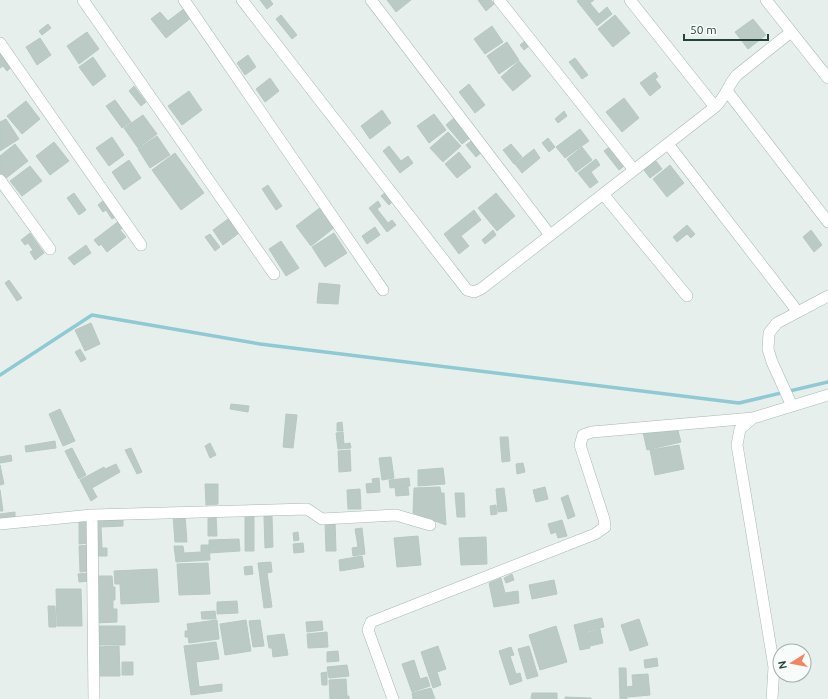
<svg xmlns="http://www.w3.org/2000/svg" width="828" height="699" font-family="Ubuntu,sans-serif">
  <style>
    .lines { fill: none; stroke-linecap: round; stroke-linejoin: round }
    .stream { stroke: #8ec9d4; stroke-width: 3.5 }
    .building { fill: #bbcac4; stroke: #b8c9c2 }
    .street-casing { stroke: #a8b8b2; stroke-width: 12 }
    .street { stroke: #fff; stroke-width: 11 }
  </style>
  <rect width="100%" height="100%" fill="#e6efeb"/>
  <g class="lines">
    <path class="stream" d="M0,375l92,-60 168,29 479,59 89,-21"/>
  </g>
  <path class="building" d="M260,0h10l3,4 -6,5z
    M387,0h24l-15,12z
    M478,0h13l3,4 -8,7z
    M579,0h15l-4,3 9,11 8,-7 5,7 -15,12 -20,-25z
    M185,8l7,9 -26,21 -15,-19 9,-7 8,9z
    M281,15l16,20 -5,4 -16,-20z
    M615,15l15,18 -17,14 -15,-18z
    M753,19l13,16 -18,14 -13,-17z
    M48,24l3,4 -9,7 -3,-4z
    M492,26l11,16 -18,12 -11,-15z
    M87,32l12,17 -20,15 -12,-18z
    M40,38l11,17 -14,10 -11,-18z
    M525,41l4,5 -5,4 -4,-5z
    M507,42l12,18 -20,14 -12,-18z
    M3,53l10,13 -6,5 -4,-5 -3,2v-13z
    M248,55l8,12 -11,8 -8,-12z
    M93,57l13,19 -13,10 -14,-19z
    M575,58l13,17 -6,4 -13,-17z
    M519,61l12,15 -18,15 -12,-14z
    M655,72l3,5 -3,2 6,8 -11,9 -10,-13z
    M270,78l9,13 -14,11 -9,-13z
    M469,84l16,21 -10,8 -16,-21z
    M134,86l12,16 -5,4 -12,-15z
    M189,91l13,19 -20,15 -14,-19z
    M624,98l15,20 -17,14 -16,-20z
    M115,100l16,22 -9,6 -16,-22z
    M26,101l14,18 -18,15 -15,-18z
    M382,110l9,13 -21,16 -9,-13z
    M564,111l3,5 -9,7 -3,-4z
    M434,114l12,16 -17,13 -12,-17z
    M143,115l14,19 -19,14 -14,-20z
    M455,117l16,20 -9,7 -16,-19z
    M6,119l13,20 -19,12v-29z
    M580,129l9,12 -24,17 -9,-11z
    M448,132l13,14 -18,16 -13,-14z
    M157,136l13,19 -20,13 -12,-19z
    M112,137l12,18 -15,11 -13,-18z
    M548,138l7,9 -6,5 -7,-9z
    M474,139l9,12 -7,6 -10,-12z
    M54,142l15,19 -19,14 -14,-19z
    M15,144l13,17 -23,18 -5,-6v-17z
    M511,144l11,13 -8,7 -11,-14z
    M389,146l12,15 7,-5 5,7 -13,10 -17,-22z
    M582,147l10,13 -16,12 -9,-13z
    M609,147l15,19 -5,4 -15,-19z
    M534,149l6,9 -18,15 -7,-9z
    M459,152l12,15 -14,11 -12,-14z
    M175,153l29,40 -23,17 -29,-40z
    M596,159l4,6 -9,7 7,10 -8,6 -12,-15z
    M129,160l12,18 -17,12 -12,-18z
    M656,161l6,8 -12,9 -6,-8z
    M670,165l14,18 -17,14 -14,-18z
    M30,166l12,15 -20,15 -12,-15z
    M268,185l14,21 -6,4 -14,-21z
    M386,192l7,9 -4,4 -8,-9z
    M74,193l12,17 -7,5 -12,-17z
    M496,193l19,23 -18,15 -19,-23z
    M105,199l12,17 -5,3 -6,-9 -3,2 -5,-7z
    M378,201l3,5 -4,3 11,14 4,-3 4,5 -9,7 -18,-24z
    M321,207l14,20 -24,19 -15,-20z
    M474,210l7,10 -20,16 8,10 -10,8 -15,-20z
    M228,219l11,14 -16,12 -10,-15z
    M119,221l5,6 -4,3 6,7 -19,15 -6,-8 -2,2 -5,-6z
    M687,225l8,9 -4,4 -4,-4 -10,8 -4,-5z
    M375,227l5,8 -13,9 -5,-8z
    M493,230l3,5 -11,9 -3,-4z
    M811,230l11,15 -8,7 -11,-15z
    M30,233l14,20 -9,7 -5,-8 3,-2 -5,-7 -3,2 -4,-5z
    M334,233l13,20 -22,14 -13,-20z
    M210,234l10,13 -5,4 -10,-14z
    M281,241l18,27 -13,8 -17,-27z
    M86,245l5,8 -17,12 -6,-7z
    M9,280l13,18 -5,3 -12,-18z
    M319,283l21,2 -2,19 -21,-1z
    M91,323l9,21 -15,7 -10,-21z
    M80,349l6,10 -5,3 -6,-10z
    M231,404l18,2 -1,6 -18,-3z
    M60,409l15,32 -12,5 -14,-32z
    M286,414l11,1 -4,33 -10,-1z
    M342,422l1,9h-6v-8z
    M677,427l4,15 -34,8 -4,-18z
    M343,432l1,12 6,-1 1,5 -13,1 -2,-16z
    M500,437h8l2,24 -8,1z
    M55,441l1,7 -30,4 -1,-6z
    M210,443l6,12 -6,3 -5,-12z
    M679,445l5,24 -29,6 -5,-25z
    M72,448l14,27 -7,4 -14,-28z
    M131,448l11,24 -5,2 -12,-24z
    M350,450l1,21 -12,1 -1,-21z
    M11,455l1,6 -12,2v-6z
    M391,457l3,21 -12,2 -3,-22z
    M523,463l2,9 -8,2 -1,-10z
    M116,464l4,8 -28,16 5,9 -6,4 -11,-21 24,-13 1,2z
    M0,465l4,19 -4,1z
    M443,468l2,16 -27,2v-16z
    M379,478l1,14 -13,1 -1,-9 7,-1 -1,-4z
    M409,478l1,8 -20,2 -1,-8z
    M205,484h13v20l-12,1z
    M408,487l1,8 -13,1 -1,-8z
    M440,487l1,6h3l2,32 -33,-12 1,-25z
    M545,487l3,12 -12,3 -3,-12z
    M504,488l3,23 -9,1 -2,-23z
    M360,489l1,20h-13l-1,-19z
    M0,490l3,21h-3z
    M455,493h9l1,24h-8z
    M568,495l7,21 -7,3 -7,-21z
    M496,505l1,9 -6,1 -1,-9z
    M15,512v6l-15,2v-6z
    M208,514h8l1,22h-9z
    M245,514h9v37h-9z
    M185,515l2,27h-12l-2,-26z
    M264,516h8l1,31 -8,1z
    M123,518v8l-22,1 1,21h5v8h-12l-2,-37z
    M562,520l5,16 -9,2 -2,-6 -5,2 -3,-10z
    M79,521h10l1,22 -11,1z
    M335,521l1,30h-10l-1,-29z
    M362,528l3,26 -12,2 -1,-8 6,-1 -3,-18z
    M298,532l1,8 -5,1 -1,-8z
    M418,536l3,29 -24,2 -3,-29z
    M486,537l1,27 -26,1 -2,-27z
    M239,539l1,12 -31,2v-13z
    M303,543l1,9 -10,1 -1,-9z
    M89,545l1,26 -10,1 -1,-26z
    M201,545h8l1,15 -34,2 -2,-16h9l1,7 17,-1z
    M362,556l2,11 -24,4 -1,-11z
    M271,562l1,10 -5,1 5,34 -8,1 -6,-45z
    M208,563l2,31 -31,1 -2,-31z
    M252,566l1,8 -8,1 -1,-8z
    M157,569l2,33 -38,2 -1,-20h-5l-1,-13z
    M89,573v8l-10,1 -1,-8z
    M512,574l2,6 -8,3 -2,-5z
    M95,576h17l1,11h2v13h-2v9h4v13l-22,1z
    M501,578l4,15 13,-2 1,12 -25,4 -5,-24z
    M554,580l3,14 -25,5 -3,-14z
    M56,589h25l1,37h-25z
    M237,601l1,12 -21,1v-12z
    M48,606h7l1,21h-7z
    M215,611l1,8h-14l-1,-7z
    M602,618l2,9 -18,5 4,16 -10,2 -6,-25z
    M639,619l9,26 -18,6 -9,-26z
    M217,620l2,19 -30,4 -1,-6h-3v-6h3l-1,-7z
    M246,620l5,31 -26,4 -5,-31z
    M260,620l4,26 -11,1 -4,-26z
    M322,621l1,9 -16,2 -1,-10z
    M97,626h28v19h-28z
    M556,626l11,36 -27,8 -11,-35z
    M600,629l3,14 -13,3 -3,-13z
    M327,632l1,15 -20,1 -1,-14z
    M284,634l4,21 -15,2 -1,-9h-3l-2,-12z
    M216,642l3,17 -23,3 3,25 23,-3v7l-31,4 -7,-49z
    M119,646l1,30h-23v-29z
    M438,646l8,23 -9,3 4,13 -8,3 -12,-36z
    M529,646l9,30 -11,3 -9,-30z
    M511,647l3,8 -4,1 6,18 4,-1 2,8 -12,4 -11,-34z
    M338,651l1,10 -12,1v-10z
    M657,658l1,8 -13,2 -1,-8z
    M414,660l6,19 7,-2 3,9 -18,6 -10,-28z
    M122,662h11v13h-11z
    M347,665l2,11 -20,2 -2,-11z
    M619,668h7l1,31h-7z
    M327,672v13h-5l-1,-12z
    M648,674l2,21 -22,2 -1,-10 6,-1 -1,-11z
    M346,679l1,17h2v3h-19l-1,-19z
    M431,688l4,11h-22l-1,-6z
    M532,693h25v6h-26z
    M565,697l26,1v1h-26z"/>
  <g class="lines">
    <defs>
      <path id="street" d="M83,0l191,274
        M184,0l199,290
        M242,0l225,290 7,2 7,-3 234,-182c10,-9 13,-22 22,-32l54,-43
        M371,0l179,235
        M499,0l135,170
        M630,0l85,107
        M766,0l62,78
        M0,43l141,202
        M727,91l101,131
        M668,144l130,168
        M0,180l50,69
        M603,194l84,102
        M792,406l-20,-44 -4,-13 1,-16 8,-10 51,-27
        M92,515l2,184
        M0,524l92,-9 215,-6 15,10 74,-4 34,10
        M393,699l-25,-69 3,-8 71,-28 153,-60 10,-7 -1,-8 -24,-74 3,-10 9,-3 161,-14
        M772,699l2,-32 -25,-151 -12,-71 3,-16 13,-11 75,-23"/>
    </defs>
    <use href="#street" class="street-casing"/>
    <use href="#street" class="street"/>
  </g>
  <g transform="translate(792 663) rotate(259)"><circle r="19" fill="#f7fbf9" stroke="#a3b1ad"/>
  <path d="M0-3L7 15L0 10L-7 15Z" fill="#f4845f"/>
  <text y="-6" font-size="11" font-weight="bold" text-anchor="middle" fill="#24423a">N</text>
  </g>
  <path d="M684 34v6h84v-6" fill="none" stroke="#24423a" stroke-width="2"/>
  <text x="690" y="34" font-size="12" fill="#24423a" stroke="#f7fbf9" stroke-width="3" paint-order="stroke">50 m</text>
</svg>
